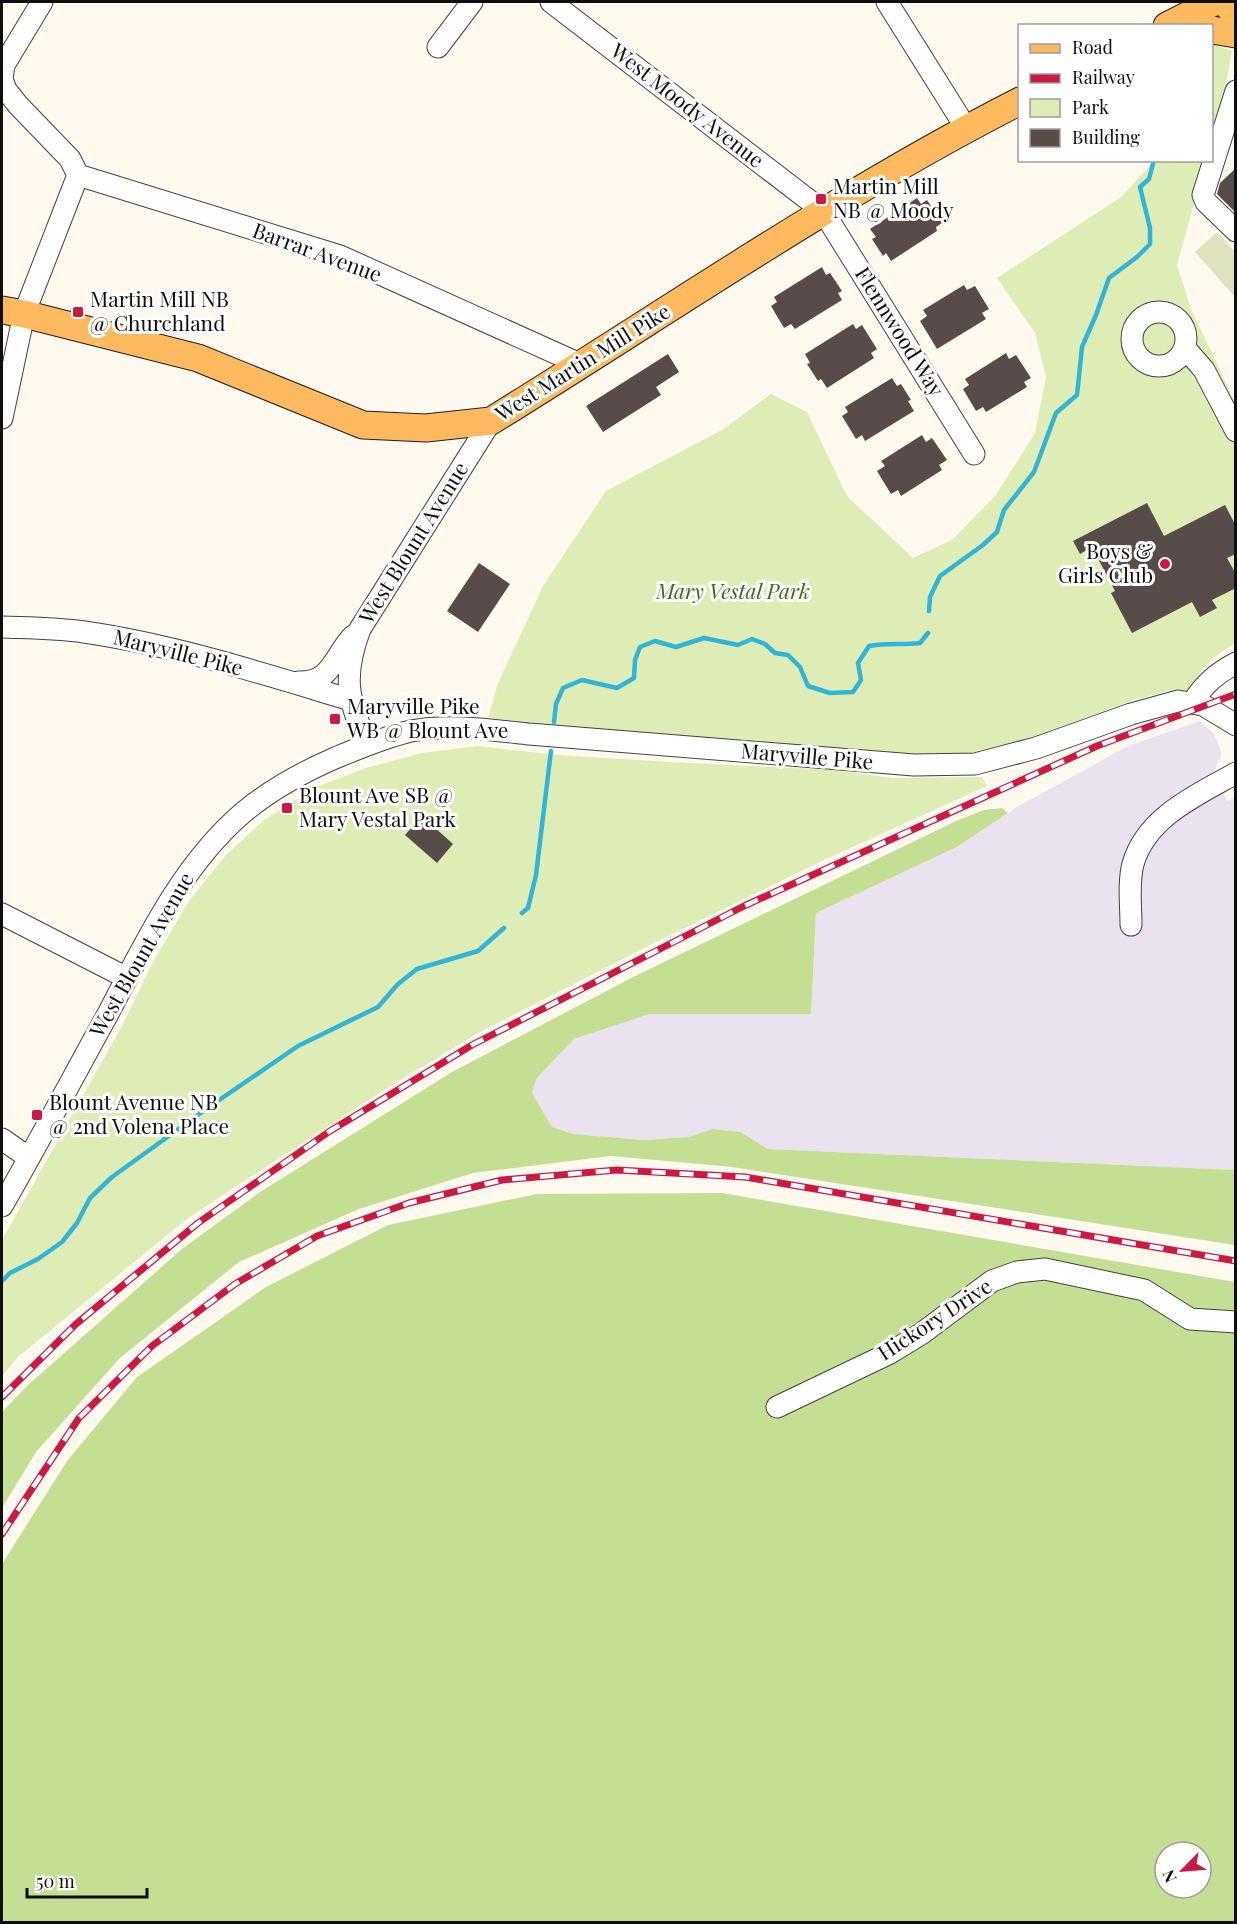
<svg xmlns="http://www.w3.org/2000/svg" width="1237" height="1924" font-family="'Playfair Display',serif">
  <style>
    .industrial { fill: #eae2ee }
    .green { fill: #ddedb5 }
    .forest { fill: #c4df93; fill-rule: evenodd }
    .cemetery { fill: #dee3be }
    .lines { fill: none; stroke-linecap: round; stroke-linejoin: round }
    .stream { stroke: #30b4d8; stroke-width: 4.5 }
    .building { fill: #584c4a }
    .minor-casing { stroke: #414141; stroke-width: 23 }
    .major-casing { stroke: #1f1f1f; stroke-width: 29 }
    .minor { stroke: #fff; stroke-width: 21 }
    .major { stroke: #ffba5f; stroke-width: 27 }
    .rail-casing { stroke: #ca1a43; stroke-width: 7 }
    .rail { stroke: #fff; stroke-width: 4.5; stroke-dasharray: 14; stroke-linecap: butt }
    .poi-dot { fill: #ca1a43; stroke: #fff; stroke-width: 2 }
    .labels { text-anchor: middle; stroke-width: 6; stroke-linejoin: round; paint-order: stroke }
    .street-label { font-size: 21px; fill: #0e0e0e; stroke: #fff }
    .poi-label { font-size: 21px; fill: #0e0e0e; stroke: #fff; text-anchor: start }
    .park-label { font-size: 21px; font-style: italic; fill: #396c19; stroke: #fff }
  </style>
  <rect width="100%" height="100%" fill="#fff9ef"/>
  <path class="industrial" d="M1200,721l14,13 8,20 -8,17 13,30 8,-3v372l-467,-21 -27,-17 -29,-3 -23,8 -46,3 -70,-6 -21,-7 -20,-34 4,-14 38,-40 76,-25h161l5,-101 139,-65 62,-41 111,-61z"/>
  <path class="green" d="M1212,44l20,7 -5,28 -15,60z
    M1154,161h52l-29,104 14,44 44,93 1,241c-21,11 -35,25 -45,46l-10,3 -13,-1 -37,10 -118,43 -43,12 -37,1 -308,-25 -137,-14 10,-35 45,-97 63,-95 116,-61 49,-36 36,18 40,84 66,62 39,-18 44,-45 39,-62 11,-56 -11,-44 -38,-55 124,-81z
    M477,746l81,9 112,7 166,8 56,8 90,-1 5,9 -161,73 -172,84 -176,90 -105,64 -185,121 -170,139 -16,19v-136l121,-216 31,-64 35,-59 36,-45 39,-36 50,-32 52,-20 56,-15z"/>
  <path class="forest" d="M1002,808l6,5 -53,35 -139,65 -5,101h-161l-76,25 -38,40 -4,14 20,34 21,7 70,6 46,-3 23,-8 29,3 27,17 467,21v75l-503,-78 -121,-11 -138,17 -114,36 -120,53 -119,96 -84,94 -34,56v-96l26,-27 155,-137 77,-56 192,-120 183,-96 321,-155 28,-11z
    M722,1193l513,89v640h-1233v-358l65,-103 70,-84 129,-90 122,-62 149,-31zM1165,1852h36v36h-36z"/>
  <path class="cemetery" d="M1217,232l18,20v45l-40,-45z"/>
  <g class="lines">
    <path class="stream" d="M929,611l1,-14 10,-21 43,-31 14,-13 7,-22 30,-38 22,-59 21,-18 5,-48 14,-32 13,-37 28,-21 13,-13v-16l-10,-41 9,-8 5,-19
      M554,722l2,-18 7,-16 19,-8 35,8 17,-10 1,-18 5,-13 15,-6 21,6 28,-9 34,7 14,-6 13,5 10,9 13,2 12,12 8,19 22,7 23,-1 8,-12 -3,-17 11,-17c17,-3 34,-1 51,-3l8,-10
      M522,913l6,-5 8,-33 15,-124
      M2,1281l8,-8 28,-14 24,-17 15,-19 13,-25 22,-21 97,-70 89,-61 80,-39 20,-23 19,-15 61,-18 26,-23"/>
  </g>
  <path class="building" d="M1236,168v45l-19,-19 3,-11z
    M917,198l4,6 6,-4 15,23 -6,4 1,4 -46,30 -5,-8 -3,3 -11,-17 4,-2 -6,-8z
    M822,267l4,8 4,-2 12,18 -4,2 4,7 -47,29 -4,-5 -7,4 -13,-22 6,-4 -3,-5z
    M964,285l3,5 8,-4 14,23 -7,4 4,6 -49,30 -17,-28 7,-5 -4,-6z
    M853,324l3,5 6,-4 15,24 -6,4 3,5 -47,30 -6,-9 -3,2 -11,-17 3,-1 -5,-9z
    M1006,353l3,6 7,-4 15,23 -7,4 3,5 -41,25 -3,-5 -7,4 -13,-22 6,-4 -4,-6z
    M668,354l11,18 -23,15 5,8 -58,37 -17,-26z
    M892,378l5,8 4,-2 10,16 -3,1 6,10 -49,30 -3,-6 -6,4 -14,-23 6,-4 -3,-5z
    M922,435l4,7 6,-4 15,22 -8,5 3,5 -41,26 -3,-6 -7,4 -14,-23 8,-5 -4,-5z
    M1147,503l17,33 61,-31 11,21v28l-9,4 9,16v14l-24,12 5,8 -17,9 -8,-15 -60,31 -21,-40 4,-2 -23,-44 -12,7 -7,-13z
    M479,563l31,21 -32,48 -31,-21z
    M422,816l31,28 -16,19 -32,-28z"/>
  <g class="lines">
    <defs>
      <path id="minor" d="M551,2l272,209 151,243
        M887,2l79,126
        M438,47l34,-45
        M1236,91l-33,104 3,7 30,29
        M78,175l262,81 242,109
        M1132 339a27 27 0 1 1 54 0a27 27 0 1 1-54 0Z
        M1185,348l19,22 32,61
        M2,418l22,-104 54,-139 -8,-16 -52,-54 -12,-15 -4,-11 2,-14 38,-63
        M2,627c27,1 55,1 82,5 90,13 180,42 267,68
        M298,682c34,1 35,-25 55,-46
        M1193,702c11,-18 24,-29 43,-39
        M367,744c-19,-45 -25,-67 -7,-115l131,-208
        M2,914l125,64
        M1131,925c0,-19 -3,-42 2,-61 13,-47 64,-69 103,-91
        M2,1139l27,19
        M2,1206c37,-64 71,-129 107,-194 37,-71 74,-149 136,-201 27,-22 58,-39 90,-53 24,-10 50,-21 76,-27 38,-7 80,-1 118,3l385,31 61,-1 61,-16 95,-34 47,-13 25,4 33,20
        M777,1407l113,-54 31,-19 71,-53 25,-9 28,-3 99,21 46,29 46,3"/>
      <path id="major" d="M1224,2l12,12
        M1167,26l47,-24
        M1212,30l24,4
        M2,310l22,4 174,44 165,67 63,3 65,-7c175,-108 345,-226 529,-320"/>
    </defs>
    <use href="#minor" class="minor-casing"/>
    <use href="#major" class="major-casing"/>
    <use href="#minor" class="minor"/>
    <use href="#major" class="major"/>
    <defs>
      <path id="rail" d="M2,1397l74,-73 122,-101 132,-92 142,-86 272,-139 353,-160 139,-52
        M2,1534l77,-116 73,-72 83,-62 82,-48 92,-33 93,-23 115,-10 128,7 491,84"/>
    </defs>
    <use href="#rail" class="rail-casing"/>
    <use href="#rail" class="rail"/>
  </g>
  <g class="poi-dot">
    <rect x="815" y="193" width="12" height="12" rx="3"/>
    <rect x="72" y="306" width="12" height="12" rx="3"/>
    <circle cx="1165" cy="564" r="6"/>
    <rect x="329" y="713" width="12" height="12" rx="3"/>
    <rect x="281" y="802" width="12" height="12" rx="3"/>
    <rect x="31" y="1109" width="12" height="12" rx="3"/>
  </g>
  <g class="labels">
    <g class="street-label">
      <text transform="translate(687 106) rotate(38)" y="7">West Moody Avenue</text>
      <text transform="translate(317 253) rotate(20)" y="7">Barrar Avenue</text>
      <text transform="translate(899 332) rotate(58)" y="7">Flennwood Way</text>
      <text transform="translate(583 363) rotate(-32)" y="7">West Martin Mill Pike</text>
      <text transform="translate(414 543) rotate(-58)" y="7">West Blount Avenue</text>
      <text transform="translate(178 653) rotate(14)" y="7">Maryville Pike</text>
      <text transform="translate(807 757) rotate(5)" y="7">Maryville Pike</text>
      <text transform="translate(142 955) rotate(-60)" y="7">West Blount Avenue</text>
      <text transform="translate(935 1320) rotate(-33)" y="7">Hickory Drive</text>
    </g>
    <g class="poi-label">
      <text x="833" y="194">Martin Mill<tspan x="833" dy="24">NB @ Moody</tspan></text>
      <text x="90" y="307">Martin Mill NB<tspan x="90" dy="24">@ Churchland</tspan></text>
      <text x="1153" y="559" text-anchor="end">Boys &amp;<tspan x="1153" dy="24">Girls Club</tspan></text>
      <text x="347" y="714">Maryville Pike<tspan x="347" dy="24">WB @ Blount Ave</tspan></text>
      <text x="299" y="803">Blount Ave SB @<tspan x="299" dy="24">Mary Vestal Park</tspan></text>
      <text x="49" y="1110">Blount Avenue NB<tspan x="49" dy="24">@ 2nd Volena Place</tspan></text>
    </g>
    <g class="park-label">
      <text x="733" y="599">Mary Vestal Park</text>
    </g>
  </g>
  <rect width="1237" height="1924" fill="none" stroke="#0e0e0e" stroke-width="6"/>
  <rect x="1018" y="24" width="195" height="138" fill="#ffffff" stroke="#9f9f9f" stroke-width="1.5"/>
  <rect x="1030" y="44" width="30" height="9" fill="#ffba5f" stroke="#9f9f9f" stroke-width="1.5"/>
  <text x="1072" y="54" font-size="18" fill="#0e0e0e">Road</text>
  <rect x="1030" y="74" width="30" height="9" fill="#ca1a43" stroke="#9f9f9f" stroke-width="1.5"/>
  <text x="1072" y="84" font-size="18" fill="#0e0e0e">Railway</text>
  <rect x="1030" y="99" width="30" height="18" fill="#ddedb5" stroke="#9f9f9f" stroke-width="1.5"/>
  <text x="1072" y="114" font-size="18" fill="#0e0e0e">Park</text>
  <rect x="1030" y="129" width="30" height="18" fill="#584c4a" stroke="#9f9f9f" stroke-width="1.5"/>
  <text x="1072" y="144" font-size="18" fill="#0e0e0e">Building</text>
  <g transform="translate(1183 1870) rotate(245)"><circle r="28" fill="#ffffff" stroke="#9f9f9f" stroke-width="1.5"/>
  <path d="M0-4.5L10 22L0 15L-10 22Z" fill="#ca1a43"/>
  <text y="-9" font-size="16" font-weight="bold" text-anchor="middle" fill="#0e0e0e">N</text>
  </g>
  <path d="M27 1888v9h120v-9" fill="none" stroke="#0e0e0e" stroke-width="3"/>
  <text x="36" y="1888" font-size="18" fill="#0e0e0e" stroke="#ffffff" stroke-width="4.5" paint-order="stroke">50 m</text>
</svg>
